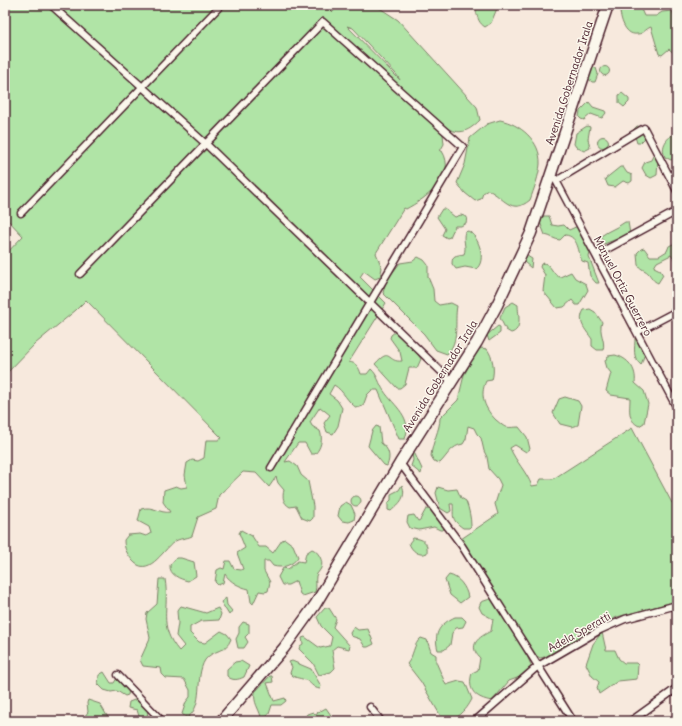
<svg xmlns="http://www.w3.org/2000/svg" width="682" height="726" font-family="Delius,sans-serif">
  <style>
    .green { fill: #b0e4a6; stroke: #7d8268; fill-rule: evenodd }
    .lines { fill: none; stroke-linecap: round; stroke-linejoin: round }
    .minor-casing { stroke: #4a1f2b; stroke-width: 9 }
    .primary-casing { stroke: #4a1f2b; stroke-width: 13 }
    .minor { stroke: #fbf7ec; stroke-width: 6 }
    .primary { stroke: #fbf7ec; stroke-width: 10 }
    .labels { text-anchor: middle; stroke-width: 3; stroke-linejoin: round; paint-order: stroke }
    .street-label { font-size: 11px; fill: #4a1f2b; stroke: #fbf7ec }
  </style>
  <rect width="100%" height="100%" fill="#f7e9dd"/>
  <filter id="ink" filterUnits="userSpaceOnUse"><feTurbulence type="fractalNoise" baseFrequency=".025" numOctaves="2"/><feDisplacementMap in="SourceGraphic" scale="8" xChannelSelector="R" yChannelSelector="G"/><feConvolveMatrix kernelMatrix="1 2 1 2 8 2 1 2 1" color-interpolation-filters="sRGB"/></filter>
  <g filter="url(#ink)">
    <path class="green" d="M5,5h47l8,8 7,-8h259l7,7 4,-7h38l23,15 79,87 3,13c-13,13 -22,16 -38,5l2,19 -4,7h2c16,25 -17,48 -36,58l-2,-1 -28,45 6,15 -2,9 -5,2 -11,-8 -4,6 26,26 -37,59c7,1 10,5 12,12h6l4,-5c7,6 8,15 13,22 10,15 29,26 21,48h-6l-21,-49h-6l-5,5 -4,11 -6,2c-10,-6 -13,-17 -23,-23l-5,9 8,6 5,8 -4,18 -5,8 -6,-2 -3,-9 6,-8 -10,-8 -10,15 2,4 8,5c3,8 1,17 -5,23h-4l-6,-11h-7l-13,19 5,-1 7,5 4,9 7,6 5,25v12l-3,3 -8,-3 -6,-12 -6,1c-7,-4 -8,-10 -6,-17l-6,-7 -2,-6 -7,10 -13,-14 -13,-1 -24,23 -3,14 -18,8 -6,19c-6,3 -13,2 -18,6 -12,9 -26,37 -42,18 -5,-7 -8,-11 -8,-20l4,-5 12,-1 6,2 5,-3 -2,-6 -11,-6 3,-12c12,-4 19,5 29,3l-7,-10 1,-12 12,-4 5,2 6,-1 -2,-12 2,-12 5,-3 6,1 6,-3 2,-18h12l4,-2 -136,-138 -10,10 -41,34 -30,31v-120l18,-19 -16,-17 -2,1zM347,26l6,2 43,46 4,6z
      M481,5l17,1 -7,17 -6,4c-6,-4 -7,-8 -9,-16z
      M620,5h19l5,11h12l6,-4 10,-1 2,5v16l3,3v21l-8,-7 -7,6 -3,-1 -8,-27c-6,2 -7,7 -14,7 -13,2 -18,-19 -17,-29z
      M600.5 71a4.5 4.5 0 1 1 9 0a4.5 4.5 0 1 1-9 0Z
      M591,67l5,1 2,6 -3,8h-3l-7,-6z
      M622,93l7,6v3l-5,5 -5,-4v-8z
      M589,102l4,5 12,4 1,2 -4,5 -11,-4 -7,6 -3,-1 -2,-2 1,-6z
      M500,120c20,4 41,21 40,44 -1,12 -6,25 -10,36 -19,16 -26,-3 -42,-10l-5,3 -2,6 -6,2 -10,-8 -8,-10 8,-19 5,-26 17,-14z
      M587,126l3,1 -2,12 2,9 -6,3 -8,-4 -2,-3 2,-11z
      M637,126l6,1 4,9 -7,7h-3l-4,-13z
      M677,132v25l-6,3 -6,-3c-5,-11 2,-20 12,-25z
      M597.5 142a5.5 5.5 0 1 1 11 0a5.5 5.5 0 1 1-11 0Z
      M655,152l3,6 -1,17 -6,3 -5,-3 -4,-7 3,-6 6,-2z
      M620,167h3l4,6 5,2v6l-3,2 -6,-2 -8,6 -7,-1 -3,-7z
      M442,209h3l10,8 6,-2 6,2 -1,6 -5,3h-6l-5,11 -3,1 -5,-3 3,-6 -8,-12z
      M543,216h6l3,9 6,1 6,-1 5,5 11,-5 5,2 7,18 -3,12 10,26h-3l-6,-7 -2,-13 -6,-2c-4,-8 -3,-25 -17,-26l-5,5c-5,0 -9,-4 -15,-5l-5,-13z
      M625,222h3l2,12 -26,10 -3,-8c8,-6 16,-8 24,-14z
      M468,231c11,5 19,30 8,38l-11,-2 -9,2 -4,-5c0,-10 4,-8 12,-10 3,-7 -2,-15 1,-22z
      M677,242v22l-6,-9 -14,7 -3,5 6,3 3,5 -5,8c-5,-2 -6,-5 -9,-9 -3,-4 -8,-4 -11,-9l-1,-12 4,-4 3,-1 6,8h9l8,-5 2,-5z
      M527,256l5,3 -1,9 -7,-6v-3z
      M418,257l6,3 4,5v12l5,12 1,12 5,4 12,-2 6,3c-3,16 3,35 -10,48l-11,-4 -12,-16 -41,-41 3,-12 14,-18 13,-2z
      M544,263c8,2 8,12 16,14l11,-5 4,6 11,6 2,6 -9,15h-3l-4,-5 -8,7 -7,1 -14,-17 2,-16 -5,-8 1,-3z
      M513,302l5,3c0,9 5,25 -7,28l-5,-3 -6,-12 5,-11z
      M590,309l5,3 7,10c-4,11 4,18 1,28h-6l-5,-4v-7c-7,-10 -15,-17 -8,-29z
      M498,326l2,1v6l-11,8 -2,-6z
      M396,331c6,7 21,21 25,28l-4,9h-8l-4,16 -5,4h-3l-22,-24c16,-18 12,-1 27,-3l-2,-9 -10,-14 1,-3z
      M638,337l9,19h-3l-3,9c-9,-7 -6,-17 -6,-27z
      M481,348l6,1c6,8 8,21 5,31l-6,1c-7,15 -1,28 10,39 3,2 6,6 10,7 4,1 9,0 13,0l8,10 3,12 -4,3 -11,-7 -5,3c6,14 16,23 22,38l6,-1 3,-6h12l79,-51 40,75 5,3v95l-60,16 -6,3 -3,6h-9l-50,30 -9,2 -5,-3 -74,-116 37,-25 -3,-10 6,-19 -3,-6 -9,-10 -2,-12 -3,-6 -3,-13 -4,-4 -3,-6 -6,-2 -2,13 -3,5c-12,2 -15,11 -23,19l-6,-2 -3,-5c1,-14 9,-26 9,-38l18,-18 6,-25 12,-23z
      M615,355c13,3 22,14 20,28l9,8 4,13 -4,19 -5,3c-12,-6 -9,-17 -9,-28l-19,-3 -5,-4 5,-18 -4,-5 -2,-7 3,-5z
      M565,397l13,4 3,5 -3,19 -6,2 -12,-3 -7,-11 6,-14z
      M376,426l3,1 2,16c8,6 10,13 6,23l-3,-1 -16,-19 4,-15z
      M414,452l8,17 -1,5 -10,-8 2,-6 -1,-6z
      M402,485c5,12 -2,18 -11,26l-3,-1v-7l3,-3v-6l8,-4z
      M438,487l10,3 9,-1 4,9 5,3c3,8 5,17 5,25l-2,2h-6c-13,-9 -9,-12 -10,-24h-3l1,7 -3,2 -8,-5 -4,-15z
      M351 501a5 5 0 1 1 10 0a5 5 0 1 1-10 0Z
      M346,502l5,3 4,9 -1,6 -5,2 -7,-1 -4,-5 2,-10z
      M426,509l6,1 13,17 -2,3h-3l-6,-3 -15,3 -9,-2 -3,-6 1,-6 6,-1 4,6 2,-1z
      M241,530l11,6 7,11h7l7,6 9,-13 3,-1 8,6 5,12c-5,8 -16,12 -25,9l-4,-5h-5v10l6,11 -2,9 -3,1 -6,-1 -6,13 -2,-2 -2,-13c-9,-2 -19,-7 -24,-15l-2,9 -5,2 -3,-3 2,-12 4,-2 3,1 2,-8h4l4,8 7,1 2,-1 -6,-16 8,-5 -6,-15z
      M413,538c11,1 15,4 14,15 -8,4 -16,-3 -18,-10z
      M312,549c6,2 12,12 9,19 -1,3 -4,5 -5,8 -1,5 1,10 -1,16l-12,4 -3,-2 -4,-13 -8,4h-6l-4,-8 5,-9 5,1 10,-8 6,1 2,-9z
      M176,558h5l13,4 2,14 -8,5c-8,-2 -19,-6 -18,-16z
      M449,575c10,2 17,12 19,22l-8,6 -10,-8 -5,-15z
      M159,579h6c5,30 -8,46 14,72l5,-5 -8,-10 2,-13 -1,-12 4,-5 25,7 12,-5 3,6 -2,6 -18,1 -11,6v6l9,9 6,1 16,-12 6,3 4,5c-5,14 -18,10 -26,21 -11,18 0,45 -18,58l-5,-4 4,-12 4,-5v-7l-6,-11 -18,-1 -4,-4 -1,-6 -18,-2 -3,-6 10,-22 -4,-19 1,-6 10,-9z
      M226,598l1,7 5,6 -3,4 -8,-13z
      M493,598l28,43 12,29 -5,4 -19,7 -17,20c-17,-3 -25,-11 -20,-28l6,-3 2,-12c-13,-13 -1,-21 11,-27l2,-12 -11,-6 -3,-6 2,-5z
      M325,608h4l7,11 -3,8 17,19 -1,3 -12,-3 -5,4 3,18 -4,4 -12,3 -6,-12 -14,-14 1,-3 3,-2 -1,-6 3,-1 15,11 10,-2 2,-9 -11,-11 -4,-9z
      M455,617h7l4,4 -3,6 -7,1 -4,5 -2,12 -6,5h-6c-5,-17 2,-26 17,-33z
      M243,622l6,2v9l-4,4 3,5 -4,6h-6l-2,-9 3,-6v-6z
      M354,627l4,3 10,-1 6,15 -6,3h-3l-5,-8 -9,-3 -1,-3z
      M602,632l4,18h9l4,9 5,4h12l2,2 -1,14 -19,2 -19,13 -2,-6 2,-6 -7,-6 -6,-12 7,-20z
      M421,638l6,2 4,12 5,3v7l10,23 13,-4 6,1 7,17c-5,11 -17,24 -29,21l-22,-38 -14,-18c7,-8 6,-20 14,-26z
      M241,661l8,5 -5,11c-6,3 -12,4 -17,-1v-7l8,-7z
      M292,661l19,8 10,17 -1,3c-8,-1 -9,-7 -15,-9 -7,-3 -10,-1 -15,-7l2,-6 -3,-5z
      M104,672l7,11h3l3,-5 12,11 -1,6 -3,1 -8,-5 -6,1 -7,-2 -6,-6 1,-9z
      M270,676h2l1,6 -6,1 7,18 11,-3 1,3 -5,4h-9l-3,9 -5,5 -3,-2c-2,-9 -8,-14 -6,-25z
      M137,699l11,11 -1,10 -7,-1 -3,-9 -9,-2 1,-6z
      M88,700l12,4 10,17 -18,-2 -11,2 7,-9 -1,-9z
      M326,708l9,13h-32l4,-7 6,-2 2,2z"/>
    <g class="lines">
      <defs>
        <path id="minor" d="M51,5l155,139 246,238
          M552,173l125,235
          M556,181l88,-53 33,63
          M21,213l200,-208
          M596,255l81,-44
          M80,274l243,-252 140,125 -192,321
          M637,332l40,-21
          M400,463l62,83 111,175
          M118,675l44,46
          M370,707l11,14
          M475,721l63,-55 62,-36 25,-11 52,-14
          M631,721l46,-33"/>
        <path id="primary" d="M221,721l63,-73 31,-43 85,-142 77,-121 20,-37 34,-72 77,-228"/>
      </defs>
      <use href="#minor" class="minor-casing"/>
      <use href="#primary" class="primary-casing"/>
      <use href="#minor" class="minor"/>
      <use href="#primary" class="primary"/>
    </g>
  </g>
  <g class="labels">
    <g class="street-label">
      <text transform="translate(569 83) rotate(-72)" y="4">Avenida Gobernador Irala</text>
      <text transform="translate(623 286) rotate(62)" y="4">Manuel Ortiz Guerrero</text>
      <text transform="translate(440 376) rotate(-58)" y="4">Avenida Gobernador Irala</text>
      <text transform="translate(579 632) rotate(-29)" y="4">Adela Speratti</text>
    </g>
  </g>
  <rect width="682" height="726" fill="none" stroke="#fbf7ec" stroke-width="20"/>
  <rect x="10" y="10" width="662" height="706" fill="none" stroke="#4a1f2b" stroke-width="1.5" filter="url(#ink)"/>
</svg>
